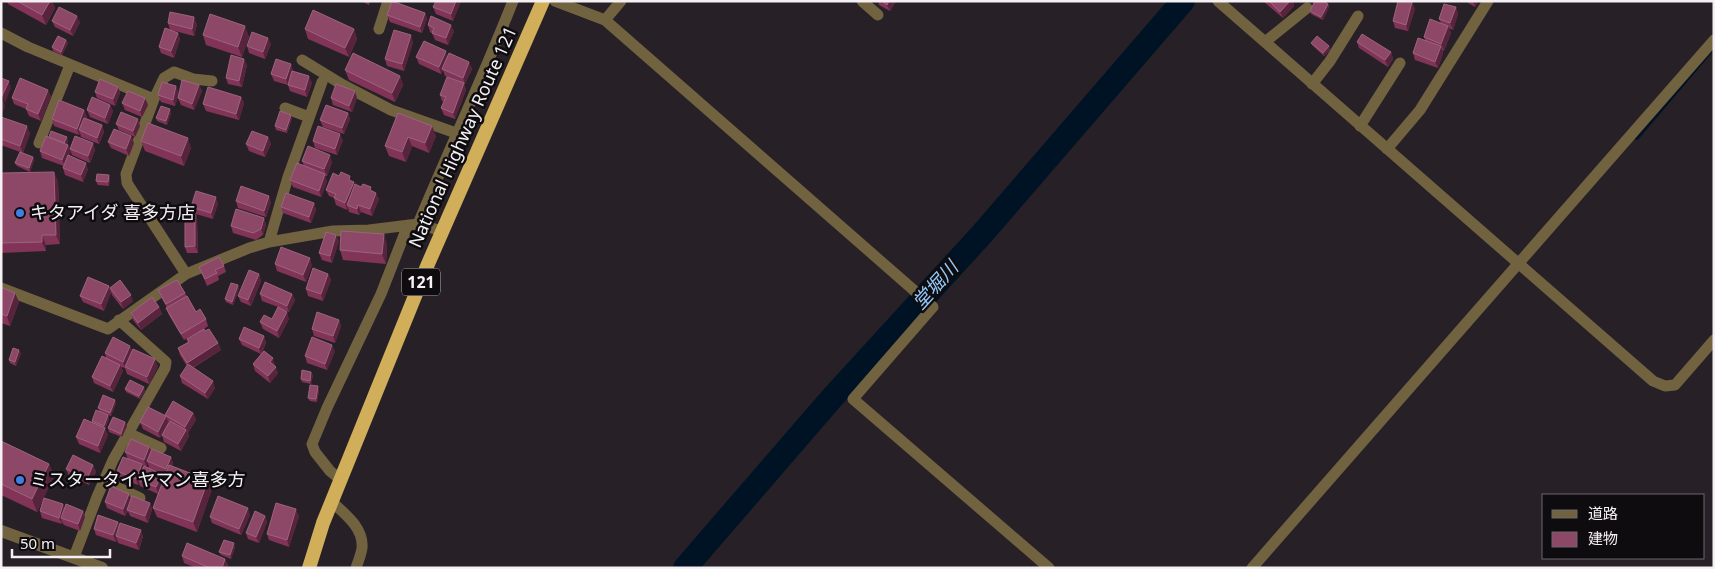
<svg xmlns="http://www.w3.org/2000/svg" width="1715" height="569" font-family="'Noto Sans','Noto Sans JP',sans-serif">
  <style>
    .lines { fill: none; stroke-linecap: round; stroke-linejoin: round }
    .stream { stroke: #001325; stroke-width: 4 }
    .river { stroke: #001325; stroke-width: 24 }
    .minor { stroke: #716240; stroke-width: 11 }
    .tertiary { stroke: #716240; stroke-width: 12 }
    .trunk { stroke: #d1ae59; stroke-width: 14 }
    .wall { fill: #813457; fill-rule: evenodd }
    .shaded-wall { fill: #58243d }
    .building { fill: #8d4868; stroke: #9d637e }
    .shop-dot { fill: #3f7fe0; stroke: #0e0c0e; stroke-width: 2 }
    .labels { text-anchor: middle; stroke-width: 5; stroke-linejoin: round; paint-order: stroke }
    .shield { fill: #0e0c0e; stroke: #afacaf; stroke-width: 1 }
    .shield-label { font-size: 16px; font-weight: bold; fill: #f4f0f4 }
    .street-label { font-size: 18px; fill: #f4f0f4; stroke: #0e0c0e }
    .poi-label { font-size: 18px; fill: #f4f0f4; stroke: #0e0c0e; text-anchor: start }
    .water-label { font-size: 19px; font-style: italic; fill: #93c9fb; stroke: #0e0c0e }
  </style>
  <rect width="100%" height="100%" fill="#272127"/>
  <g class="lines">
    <path class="stream" d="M1637,138l73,-86"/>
    <path class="river" d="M685,568l146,-169 151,-165 201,-233"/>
    <path class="minor" d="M555,1l50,19 328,287 -80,92 196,169
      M862,1l16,14
      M1218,1l435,380 12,5 10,-1 39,-45
      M605,20l16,-19
      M379,29l9,-28
      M1,33l27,14 126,52 -28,75 1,9 59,91
      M1265,42l42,-34
      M302,60l41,25 48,25 65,23
      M1312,84l18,-23 28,-45
      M154,99l10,-21 10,-6 19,7 19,2
      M285,108l24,9
      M1360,126l40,-63
      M39,143l31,-78
      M1387,149l33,-39 68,-109
      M418,224c31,-74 65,-147 95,-223
      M269,242l19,-65 34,-95
      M1,288l107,41 78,-55 63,-26 20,-6 64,-11 36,-1 49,-6 24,7
      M128,433l33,15
      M341,480l-11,-9 -15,-19 -3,-8 15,-36 54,-114 27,-69
      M104,481l36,17
      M332,502c13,12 32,26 30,46 -1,7 -4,14 -6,20
      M74,557l23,-60 16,-37 52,-92 1,-6 -47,-42
      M1252,568l462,-528"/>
    <path class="tertiary" d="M1,531l101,37"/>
    <path class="trunk" d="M309,568l14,-45 105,-259 115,-263"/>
  </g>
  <path class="wall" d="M7,1h45l3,7 -9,17 -38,-21z
    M361,1h9l-1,4z
    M461,1l-8,20 -17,-7 -3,-7z
    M878,1h18l-6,10 -11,-6z
    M1263,1h30l1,5 -11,12z
    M1465,1h13l-3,6z
    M1412,2l3,7 -7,22 -13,-3 -2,-7z
    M1328,4l1,3 -6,13 -12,-6 -1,-3z
    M1456,7l2,7 -5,16 -4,-2 2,5 -7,18 -2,-1 1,3 -5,15 -23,-8 -2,-7 12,-13 -1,-3 17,-14 -2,-4z
    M425,13l2,6 -5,14 -32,-11 -3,-7z
    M52,21l28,1 -7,14 -18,-9z
    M168,23l29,1 -3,12 -23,-6 7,3 2,6 -6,19 -13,-5 -2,-6 11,-17z
    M428,25l26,6 -6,14 -13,-5 -3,-7 -2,-1z
    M305,29h49l3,10 -8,18 -41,-18z
    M203,35l46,1 -7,21 -36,-12z
    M66,40l2,3 -6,12 -9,-4 -1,-4z
    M413,42l-9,29 -17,-5 -2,-7z
    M1357,42l34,10 2,7 -5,8 -29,-19z
    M1311,43l18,3 1,4 -6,6 -11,-10z
    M271,44l-6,15 -16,-6 -2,-7z
    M448,56l21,6 3,7 -7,15h-1l2,6 -11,29 -11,-4 -3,-7 3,-6 -2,-1 -2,-6 15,-15 -10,-4 -2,-6 -2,4 -22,-10 -3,-7z
    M247,65l-5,22 -14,-3 -2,-6z
    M293,70v1l19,12 -5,14 -17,-6 -2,-6 -14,-4 -3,-7z
    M345,70l55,6 3,9 -8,17 -46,-22z
    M199,85l3,6 -8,19 -13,-5 -3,-7z
    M118,87l2,6 -5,13 -18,-8 -2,-6z
    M179,93l-4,13 -14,-4 -3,-7z
    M51,96l-10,25 -12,-5 -3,-7 -12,-5 -2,-6z
    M241,97l3,6 -5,17 -33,-9 -3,-7z
    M145,98l3,7 -6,12 -17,-7 -3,-7z
    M331,98h26l-5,14 -19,-7z
    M110,105l3,6 -5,13 -18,-7 -3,-7z
    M84,110l3,7 -1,1 16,7 2,7 -5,12 -18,-7 -1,-4 -1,2 -25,-9 -2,-7z
    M171,113l-4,12 -10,-4 -1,-3z
    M348,113l2,6 -6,15 -21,-7 -3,-7z
    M398,113l38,23 -7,17 -17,-7 -6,16 -17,-6 -4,-10z
    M1,117l29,16 -7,20 10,4 1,3 -4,12 -13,-6 -2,-3 5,-11 -19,-7z
    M292,118l-5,15 -11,-3 -1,-4z
    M116,124l24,2 -5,11 -16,-7z
    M131,136l3,7 -5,13 -18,-8 -3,-6z
    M49,137l19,3 -1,4 1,1 3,6 -2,5 19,13 -5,13 -18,-7 -2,-7 1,-2 -22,-8 -2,-7z
    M268,137l3,7 -6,13 -16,-6 -3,-7z
    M343,140l-6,15 -22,-7 -2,-7z
    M141,141l50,7 -7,18 -39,-15z
    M93,143l2,7 -5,13 -18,-8 -2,-6z
    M302,161l30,1 -5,14h-2l2,5 -6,16 -28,-10 -3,-7 14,-14z
    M1,173l57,8 2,63 -14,1v6l-45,2z
    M110,178l-1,8 -11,-1 -2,-4z
    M352,181l3,4 18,6 6,8 -7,17 -11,-4 -2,3 -10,-3 -1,-4 -1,2 -11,-5 -2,-7 -5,-2 -3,-6z
    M236,201l35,1 -5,15 -28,-9z
    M218,203l-5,16 -17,-5 1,4 1,35h-11l-2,-6 8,-36 -2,-4z
    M314,203l2,7 -5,13 -28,-10 -2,-6z
    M264,218l2,7 -3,10 -7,5 -23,-7 -2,-7z
    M336,235l3,6 -7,22 -10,-3 -3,-7z
    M387,244l-1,20 -43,-4 -3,-10z
    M275,264l37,1 -6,17 -29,-11z
    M224,266l2,6 -8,4 1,4 -12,6 -8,-19z
    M259,274l2,7 -10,25 -10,-4 -3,-6z
    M328,274l3,6 -8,21 -15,-5 -2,-7z
    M238,285l1,4 -6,16 -7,-3 -1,-3z
    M109,286l2,6 -7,19 -21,-9 -3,-6z
    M1,287l18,15 -9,24 -9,-3z
    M110,288l23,13 -10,8 -11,-14z
    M158,290l27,3 11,19 10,7 2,7 -4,3 14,14 3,7 -28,18 22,20 -7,11 -26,-16 -2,-7 7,-10 -7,-11 -2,-7 10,-6 -1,-3 10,-6 -13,7 -15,-25 -3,-7h1l-6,-11z
    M260,294h32l3,6 -6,12 -10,-4 10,11 -10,19 -16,-9 -3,-7 12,-3 6,-12 -16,-6z
    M159,307l3,7 -21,16 -8,-10 -2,-7z
    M339,320l2,6 -6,17 -21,-7 -2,-7z
    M264,336l2,7 -4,10 13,12 -1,1 4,7 -8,10 -15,-12 -2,-7 8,-10 -19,-9 -3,-6z
    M132,351l26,15 -9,18 -22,-10 -2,-6 -4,-1 2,4 -10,21 -19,-9 -2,-6 14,-19 -1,-5z
    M335,351l-8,19 -20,-7 -2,-7z
    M21,353l-5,13 -6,-3 -1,-3z
    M313,375l-2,9 -9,-2 -1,-3z
    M125,389l20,2 -5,8 -14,-7z
    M319,390l-2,12 -7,-1 -2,-3z
    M116,403l-5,13 -11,-4 -2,-4z
    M193,413l3,7 -8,13 1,3 -8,15 -17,-9 -2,-7 -2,3 -17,-9 -3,-7 26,-6 2,7 1,-1 -1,-1 -3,-6z
    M108,415l1,4 -4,10 3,6 -8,18 -21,-9 -3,-7 16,-15v-1z
    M125,422l2,4 -5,11 -13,-5 -1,-4z
    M1,441l48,23 5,12 -17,36 -36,-17z
    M149,447l2,4 20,6 2,7 -1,2 36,14 4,9 -15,43 -40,-15 -4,-9 5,-14 -18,-8 -1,-3 -1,2 -19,-7 -2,-7 11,-12 -3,-7zM148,463l1,5 16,6 -1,5 -21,-11 -1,-3 4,2z
    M93,465l3,7 -7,13 -20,-9 -3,-7z
    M129,494l2,5 19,4 2,6 -4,14 -18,-7 -2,-5 -3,5 -18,-8 -2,-6z
    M65,508l18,3 2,6 -5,14 -16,-6 -2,-3v2l-20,-6 -2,-7z
    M250,515l-9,20 -29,-12 -2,-6z
    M265,516l2,6 -8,21 -11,-4 -2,-6z
    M299,516l-10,31 -20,-7 -2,-6z
    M118,522l1,4 24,10 -4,14 -21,-7 -1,-4 -1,3 -20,-7 -2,-6z
    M235,547l-4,12 -10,-4 -2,-3z
    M182,556l43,3 3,6 -1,3h-31l-12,-5z"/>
  <path class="shaded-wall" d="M50,1h2l3,7 -9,17 -4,-10z
    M456,1h5l-8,20 -2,-7z
    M889,1h7l-6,10 -3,-6z
    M1290,1h3l1,5 -11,12 -3,-6z
    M1473,1h5l-3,6z
    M1412,2l3,7 -7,22 -2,-6z
    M1328,4l1,3 -6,13 -2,-3z
    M1456,7l2,7 -5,16 -3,-7z
    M425,13l2,6 -5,14 -2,-6z
    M77,16l3,6 -7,14 -3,-6z
    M194,17l3,7 -3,12 -2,-7z
    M451,25l3,6 -6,14 -2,-7z
    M245,26l4,10 -7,21 -4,-10z
    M1448,26l3,7 -7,18 -3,-7z
    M354,29l3,10 -8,18 -4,-9z
    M178,33l2,6 -6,19 -3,-7z
    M411,35l2,7 -9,29 -2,-7z
    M268,38l3,6 -6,15 -2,-7z
    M66,40l2,3 -6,12 -1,-3z
    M1329,46l1,4 -6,6 -1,-3z
    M1441,46l2,7 -5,15 -3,-6z
    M446,51l2,7 -7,16 -2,-7z
    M1391,52l2,7 -5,8 -3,-7z
    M244,59l3,6 -5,22 -3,-6z
    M469,62l3,7 -7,15 -2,-6z
    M291,64l2,6 -5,16 -2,-7z
    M309,76l3,7 -5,14 -2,-7z
    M400,76l3,9 -8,17 -3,-9z
    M9,81l2,7 -6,15 -3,-7z
    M464,83l2,7 -11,29 -2,-6z
    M199,85l3,6 -8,19 -2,-6z
    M176,86l3,7 -4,13 -2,-6z
    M118,87l2,6 -5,13 -2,-7z
    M48,90l3,6 -10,25 -3,-7z
    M355,91l2,7 -5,14 -3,-6z
    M241,97l3,6 -5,17 -3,-6z
    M145,98l3,7 -6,12 -2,-6z
    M3,100l2,6 -4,10v-12z
    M110,105l3,6 -5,13 -3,-6z
    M170,109l1,4 -4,12 -1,-4z
    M84,110l3,7 -6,14 -2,-1 1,3 -1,2 -2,-6z
    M348,113l2,6 -6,15 -2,-6z
    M291,115l1,3 -5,15 -1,-3z
    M138,119l2,7 -5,11 -2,-6z
    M102,125l2,7 -5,12 -2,-6z
    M27,126l3,7 -7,20 -3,-7z
    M432,126l4,10 -7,17 -4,-10z
    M340,134l3,6 -6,15 -2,-6z
    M131,136l3,7 -5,13 -3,-7z
    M67,137l1,3 -3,8 -1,-4z
    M268,137l3,7 -6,13 -2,-6z
    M408,137l4,9 -6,16 -4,-10z
    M188,138l3,10 -7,18 -3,-10z
    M93,143l2,7 -5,13 -2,-7z
    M68,145l3,6 -6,15 -3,-6z
    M330,155l2,7 -5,14 -3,-7z
    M33,157l1,3 -4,12 -1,-4z
    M86,163l2,6 -5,13 -2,-7z
    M54,172l4,9 2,63 -4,-9z
    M325,174l2,7 -6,16 -2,-6z
    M109,175l1,3 -1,8 -1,-4z
    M354,182l2,6 -9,17 1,3 -1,2 -2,-7z
    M376,193l3,6 -7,17 -2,-7z
    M269,196l2,6 -5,15 -2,-6z
    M216,197l2,6 -5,16 -2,-6z
    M314,203l2,7 -5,13 -2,-6z
    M358,205l3,7 -2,3 -2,-6z
    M195,211l2,7 1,35 -3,-7z
    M264,218l2,7 -3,10 -2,-6z
    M384,234l3,10 -1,20 -4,-10z
    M42,235l4,10v6l-4,-9z
    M336,235l3,6 -7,22 -2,-7z
    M310,258l2,7 -6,17 -3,-7z
    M259,274l2,7 -10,25 -3,-6z
    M328,274l3,6 -8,21 -2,-7z
    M238,285l1,4 -6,16 -1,-3z
    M109,286l2,6 -7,19 -3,-7z
    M15,293l4,9 -9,24 -3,-10z
    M292,294l3,6 -6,12 -2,-6z
    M131,295l2,6 -10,8 -2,-7z
    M159,307l3,7 -21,16 -3,-7z
    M287,312l2,7 -10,19 -2,-7z
    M339,320l2,6 -6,17 -2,-7z
    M264,336l2,7 -5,11 -2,-6z
    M218,343l3,7 -31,19 -3,-6z
    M332,345l3,6 -8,19 -2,-6z
    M130,346l3,6 -8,17 -2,-7z
    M19,350l2,3 -5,13 -1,-4z
    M273,358l2,7 -3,4 -2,-7z
    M155,359l3,7 -9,18 -2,-7z
    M120,365l3,6 -10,21 -3,-6z
    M276,367l2,6 -8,10 -2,-7z
    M311,372l2,3 -2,9 -1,-3z
    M213,381l2,7 -7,11 -3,-6z
    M318,386l1,4 -2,12 -1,-3z
    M144,387l1,4 -5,8 -1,-3z
    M115,400l1,3 -5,13 -1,-3z
    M193,413l3,7 -8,13 -3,-6z
    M108,415l1,4 -4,10 3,6 -8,18 -2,-7 7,-18 -1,-2z
    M166,416l2,7 -8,15 -2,-6z
    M125,422l2,4 -5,11 -1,-3z
    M186,430l3,6 -8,15 -3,-7z
    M149,447l3,6 -5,8 1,2 -2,4 -2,-7z
    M171,457l2,7 -5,11 -2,-6z
    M49,464l5,12 -17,36 -5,-13z
    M142,464l2,7 -6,9 1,3 -1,2 -2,-6z
    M93,465l3,7 -7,13 -2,-6z
    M162,474l2,6 -6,14 -2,-7z
    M208,480l4,9 -15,43 -4,-10z
    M129,494l3,6 -7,16 -2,-7z
    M150,503l2,6 -4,14 -3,-7z
    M63,504l3,7 -5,7 1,4v2l-3,-6z
    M248,508l2,7 -9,20 -2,-6z
    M296,509l3,7 -10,31 -2,-7z
    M83,511l2,6 -5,14 -2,-7z
    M265,516l2,6 -8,21 -3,-6z
    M118,522l2,6 -4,8 1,3 -1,3 -3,-7z
    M141,530l2,6 -4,14 -3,-7z
    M234,543l1,4 -4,12 -1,-4z
    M225,559l3,6 -1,3h-5z"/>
  <path class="building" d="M17,1h33l-8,14z
    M392,1l33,12 -5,14 -33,-12z
    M436,1h20l-5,13 -18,-7z
    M882,1h7l-2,4z
    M1269,1h21l-10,11z
    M1315,1h8l5,3 -7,13 -11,-6z
    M1398,1h10l4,1 -6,23 -13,-4z
    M1444,4l12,3 -6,16 -11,-4z
    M59,7l18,9 -7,14 -18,-9z
    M313,10l41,19 -9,19 -40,-19z
    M170,12l24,5 -2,12 -24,-6z
    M210,14l35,12 -7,21 -35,-12z
    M431,16l20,9 -5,13 -14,-5 2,-5 -6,-3z
    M1430,19l18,7 -7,18 -17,-7z
    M165,28l13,5 -7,18 -12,-4z
    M394,30l17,5 -9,29 -17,-5z
    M252,32l16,6 -5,14 -16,-6z
    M1362,34l29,18 -6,8 -28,-18z
    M58,36l8,4 -5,12 -9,-5z
    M1317,36l12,10 -6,7 -12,-10z
    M1418,38l23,8 -6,16 -22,-9z
    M424,41l22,10 -7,16 -23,-10z
    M353,53l47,23 -8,17 -47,-23z
    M449,53l20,9 -6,16 -21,-9z
    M231,55l13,4 -5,22 -13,-3z
    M276,59l15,5 -5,15 -15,-5z
    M292,71l17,5 -4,14 -17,-5z
    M447,77l17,6 -11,30 -12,-5 5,-11 -6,-2z
    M1,78l8,3 -7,15h-1z
    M20,78l28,12 -10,24 -12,-5 2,-5 -16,-6z
    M100,79l18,8 -5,12 -18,-7z
    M182,80l17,5 -7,19 -14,-6z
    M162,82l14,4 -3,14 -15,-5z
    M336,84l19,7 -6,15 -18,-8z
    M208,87l33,10 -5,17 -33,-10z
    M128,91l17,7 -5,13 -18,-8z
    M92,97l18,8 -5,13 -18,-8z
    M59,100l25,10 -7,19 -25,-10z
    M326,105l22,8 -6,15 -22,-8z
    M161,106l9,3 -4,12 -10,-3z
    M280,111l11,4 -5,15 -11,-4z
    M121,112l17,7 -5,12 -17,-7z
    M398,113l34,13 -7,17 -17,-6 -6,15 -17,-6z
    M1,117l26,9 -7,20 -19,-7z
    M84,118l18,7 -5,13 -18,-8z
    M148,123l40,15 -7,18 -40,-15z
    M318,126l22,8 -5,15 -22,-8z
    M114,129l17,7 -5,13 -18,-7z
    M51,131l16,6 -3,6 -15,-6z
    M252,131l16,6 -5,14 -17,-7z
    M46,136l22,9 -6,15 -22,-9z
    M75,136l18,7 -5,13 -18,-7z
    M308,146l22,9 -6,14 -22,-8z
    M20,152l13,5 -4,11 -14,-5z
    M68,155l18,8 -5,12 -18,-7z
    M297,163l28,11 -6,17 -29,-11z
    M54,172l2,63h-14v7l-41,1v-70z
    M341,172l9,4 -1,4 5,2 -9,21 -11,-5 2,-4 -10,-4 7,-17 6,3z
    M97,174l12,1 -1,7 -12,-1z
    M355,184l6,3 2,-3 8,3 -1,3 6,3 -6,16 -12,-4 -1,4 -10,-4z
    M241,186l28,10 -5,15 -28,-10z
    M196,191l20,6 -5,16 -20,-6z
    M286,193l28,10 -5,14 -28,-10z
    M236,209l28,9 -3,11 -8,4 -22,-7z
    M185,211h10v35l-10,1z
    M341,231l43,3 -2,20 -42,-4z
    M326,232l10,3 -6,21 -11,-3z
    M281,247l29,11 -7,17 -28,-11z
    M219,257l5,9 -9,4 2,3 -12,6 -6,-12z
    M313,268l15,6 -7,20 -15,-5z
    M249,270l10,4 -11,26 -10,-4z
    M88,277l21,9 -8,18 -21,-8z
    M120,280l11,15 -10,7 -11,-14z
    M177,280l8,13 -19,11 -8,-14z
    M265,282l27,12 -5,12 -27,-12z
    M231,283l7,2 -6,17 -7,-3z
    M1,287l14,6 -8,23 -6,-2z
    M187,296l9,16 4,-3 6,10 -25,15 -15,-26z
    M152,297l7,10 -21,16 -7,-10z
    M278,307l9,5 -10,19 -17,-9 4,-7 8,4z
    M317,312l22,8 -6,16 -21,-7z
    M244,327l20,9 -5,12 -20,-9z
    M204,329l1,2 4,-2 9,14 -31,20 -9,-15 11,-6 -2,-3z
    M113,337l17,9 -7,16 -18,-9z
    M312,337l20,8 -7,19 -20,-8z
    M13,348l6,2 -4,12 -6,-2z
    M133,349l22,10 -8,18 -22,-10z
    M264,351l9,7 -3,4 6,5 -8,9 -15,-12z
    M102,356l18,9 -10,21 -18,-9z
    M188,364l25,17 -8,12 -25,-17z
    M302,370l9,2 -1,9 -9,-2z
    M130,380l14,7 -5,9 -14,-7z
    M310,385l8,1 -2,13 -8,-1z
    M103,395l12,5 -5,13 -12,-5z
    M173,401l20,12 -8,14 -20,-12z
    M148,407l18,9 -8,16 -18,-10z
    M96,410l12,5 -4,11 -12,-5z
    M113,417l12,5 -4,12 -13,-6z
    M84,419l21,9 -7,18 -22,-9z
    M170,421l16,9 -8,14 -16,-9z
    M131,439l18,8 -5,13 -19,-8z
    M1,441l48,23 -17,35 -31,-15z
    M152,449l19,8 -5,12 -19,-8z
    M73,455l20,10 -6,14 -21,-10z
    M123,457l19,7 -6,15 -19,-8z
    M169,465l39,15 -15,42 -40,-14z
    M144,466l18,8 -6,13 -18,-7z
    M111,486l18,8 -6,15 -18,-7z
    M132,496l18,7 -5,13 -18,-6z
    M218,496l30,12 -9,21 -29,-12z
    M44,498l19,6 -4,14 -19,-7z
    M276,503l20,6 -9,31 -20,-6z
    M66,504l17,7 -5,13 -17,-6z
    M255,511l10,5 -9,21 -10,-4z
    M98,515l20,7 -5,13 -19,-6z
    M120,523l21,7 -5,13 -20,-7z
    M224,540l10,3 -4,12 -11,-3z
    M187,543l38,16 -3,9h-12l-28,-12z"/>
  <g class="shop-dot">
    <circle cx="20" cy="213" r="5"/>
    <circle cx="20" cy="480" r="5"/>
  </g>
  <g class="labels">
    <rect class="shield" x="402" y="268.5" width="38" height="27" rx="4"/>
    <g class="shield-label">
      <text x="421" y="288">121</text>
    </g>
    <g class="street-label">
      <text transform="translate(463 137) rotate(-66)" y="6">National Highway Route 121</text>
    </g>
    <g class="poi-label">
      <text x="30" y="219">キタアイダ 喜多方店</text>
      <text x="30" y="486">ミスタータイヤマン喜多方</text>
    </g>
    <g class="water-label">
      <text transform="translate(935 285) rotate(-48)" y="7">堂堀川</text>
    </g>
  </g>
  <rect width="1715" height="569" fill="none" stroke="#f4f0f4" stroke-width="5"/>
  <rect x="1542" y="494" width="162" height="65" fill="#0e0c0e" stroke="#6a676a"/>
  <rect x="1552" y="510" width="25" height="8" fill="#716240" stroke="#6a676a"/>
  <text x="1588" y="519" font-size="15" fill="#f4f0f4">道路</text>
  <rect x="1552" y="532" width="25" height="15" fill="#8d4868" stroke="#6a676a"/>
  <text x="1588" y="544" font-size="15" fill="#f4f0f4">建物</text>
  <path d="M12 549v8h98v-8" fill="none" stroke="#f4f0f4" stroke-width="2.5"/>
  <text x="20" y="549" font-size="15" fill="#f4f0f4" stroke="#0e0c0e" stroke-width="4" paint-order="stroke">50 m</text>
</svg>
